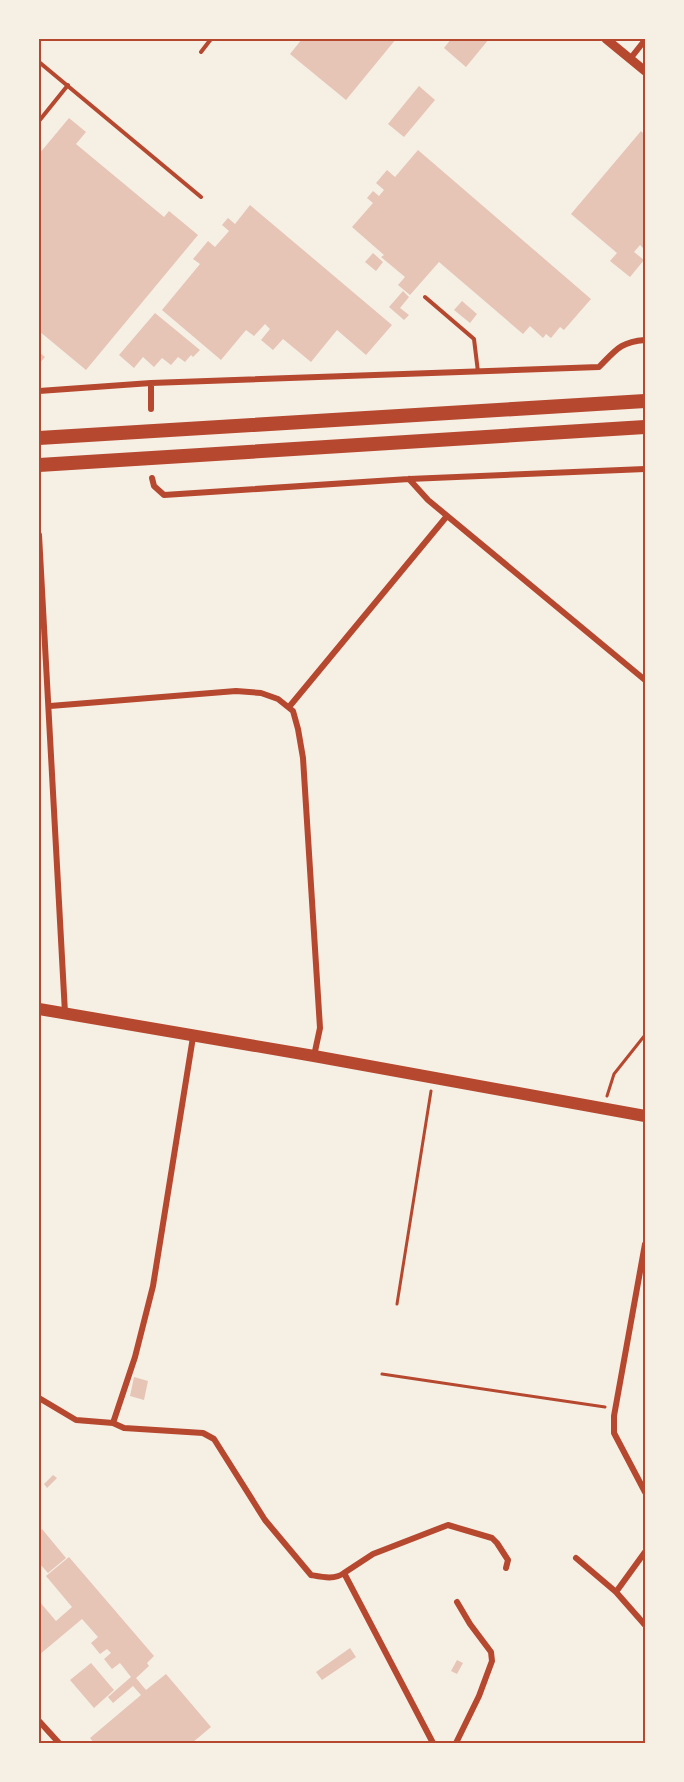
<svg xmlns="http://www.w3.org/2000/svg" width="684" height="1782" font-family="'DejaVu Sans',sans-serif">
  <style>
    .building { fill: #e6c5b7 }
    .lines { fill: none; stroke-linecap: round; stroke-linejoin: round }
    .path { stroke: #b5482f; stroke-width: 3 }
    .service { stroke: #b5482f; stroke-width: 4 }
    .minor { stroke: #b5482f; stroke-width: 6 }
    .tertiary { stroke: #b5482f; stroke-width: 9 }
    .primary { stroke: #b5482f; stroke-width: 12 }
    .motorway { stroke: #b5482f; stroke-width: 14 }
    .neatline { fill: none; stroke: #b5482f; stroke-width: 2 }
  </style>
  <rect width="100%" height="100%" fill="#f6efe4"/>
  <path class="building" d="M302,39h94l-50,61 -56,-46z
    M451,39h38l-23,28 -22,-19z
    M419,86l16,14 -31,37 -16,-13z
    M69,118l17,14 -10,12 88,73 5,-6 29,24 -112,135 -47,-39v-177z
    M641,131l4,4v115l-5,-5 -6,7 10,8 -14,17 -20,-16 7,-8 -46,-39z
    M418,150l173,149 -27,31 -4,-3 -9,11 -5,-4 -3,4 -13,-12 -7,8 -84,-72 -29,33 -12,-10 7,-8 -24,-20 3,-2 -32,-28 21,-24 -6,-5 6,-7 6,5 5,-6 -8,-7 11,-13 8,7z
    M250,205l142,120 -26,30 -29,-25 -26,32 -28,-23 -10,11 -12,-10 9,-11 -5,-5 -11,12 -8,-6 -25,30 -59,-50 38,-46 -7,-5 15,-18 7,6 14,-16 -7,-6 6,-7 7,6z
    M373,253l10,9 -7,9 -11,-9z
    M403,291l6,6 -9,11 9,7 -5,5 -15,-13z
    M462,301l15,13 -7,9 -16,-13z
    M155,313l45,37 -7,7 -2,-2 -6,7 -7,-5 -7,8 -9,-7 -8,9 -11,-10 -9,11 -15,-13z
    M39,352l6,5 -6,7z
    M134,1377l14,4 -4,19 -14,-4z
    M53,1475l4,3 -10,10 -3,-4z
    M42,1529l24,29 -18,15 -9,-10v-31z
    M69,1557l85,99 -7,7 2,3 -13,12 10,12 20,-16 45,53 -19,16h-98l-4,-5 51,-43 -8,-9 -20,17 -5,-6 23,-20 -11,-14 -8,6 -8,-10 7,-6 -4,-4 -7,5 -9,-11 7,-6 -16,-18 -43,36v-54l17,20 16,-14 -26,-31z
    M350,1648l6,9 -34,23 -6,-8z
    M457,1660l6,3 -6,11 -6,-3z
    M91,1663l23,27 -20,18 -24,-28z"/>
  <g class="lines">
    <path class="path" d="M607,1096l7,-22 31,-39
      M397,1304l34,-213
      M382,1374l223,33"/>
    <path class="service" d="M201,52l10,-13
      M39,62l162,135
      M39,121l29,-36
      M425,297l49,42 4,33"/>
    <path class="minor" d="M630,59l15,-19
      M39,391l112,-8 448,-16c17,-17 21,-25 46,-27
      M151,409v-26
      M152,478l2,8 10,9 245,-16 236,-10
      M409,479l19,21 217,180
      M39,535l26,478
      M50,706l186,-15 25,2 17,6 15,12 5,18 5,29 17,270 -6,28
      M289,707l158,-191
      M645,1244l-31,172v17l31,59
      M39,1398l37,22 37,3 22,-66 18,-71 40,-249
      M113,1423l11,5 79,5 11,6 51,81 46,55c11,2 24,5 33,-2l89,170
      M576,1558l40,34 29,33
      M344,1573l29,-19 75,-29 44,13 5,5 11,17 -2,8
      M616,1592l29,-40
      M39,1721l20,22
      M456,1743l23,-47 13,-35 -1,-9 -21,-28 -13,-22"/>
    <path class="tertiary" d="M606,39l39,32"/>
    <path class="primary" d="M39,1009l275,47 331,60"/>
    <path class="motorway" d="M39,438l606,-37
      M39,465l606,-38"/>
  </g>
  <rect width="684" height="1782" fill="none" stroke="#f6efe4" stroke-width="81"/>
  <rect x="40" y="40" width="604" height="1702" class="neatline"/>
</svg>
